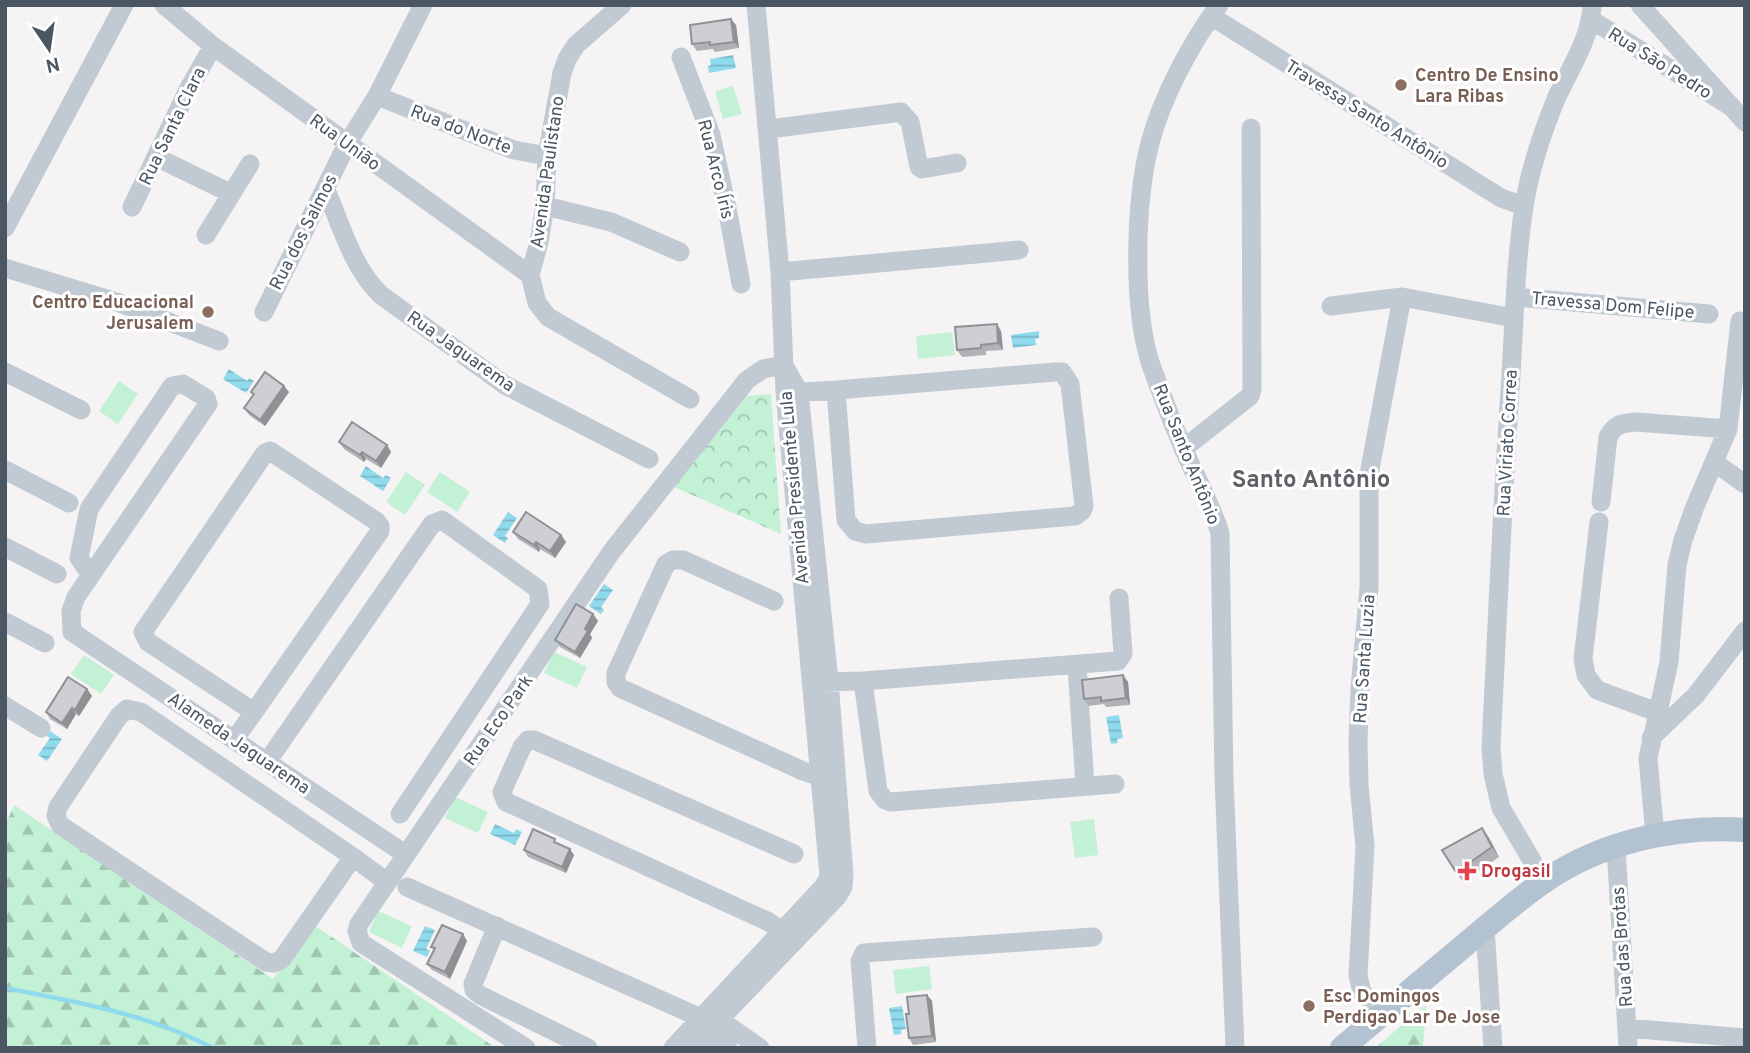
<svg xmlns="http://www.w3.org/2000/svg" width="1750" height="1053" font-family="Overpass,sans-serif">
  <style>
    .grass { fill: #c3f1d5 }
    .forest { fill: url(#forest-firs) }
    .park { fill: url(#park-crowns) }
    .water { fill: url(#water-rules) }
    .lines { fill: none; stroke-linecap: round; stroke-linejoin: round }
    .stream { stroke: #90daee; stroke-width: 4.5 }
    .minor { stroke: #c1cad2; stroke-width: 19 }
    .major { stroke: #b3c2d1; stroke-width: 24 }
    .wall { fill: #b0b2b7 }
    .shaded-wall { fill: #909195 }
    .building { fill: #cdcfd5; stroke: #909195; stroke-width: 2 }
    .education-dot { fill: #8d6e63; stroke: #fff; stroke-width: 2.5 }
    .health-dot { fill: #e0444e; stroke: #fff; stroke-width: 2.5 }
    .labels { text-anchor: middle; stroke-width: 6; stroke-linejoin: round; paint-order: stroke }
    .street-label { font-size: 18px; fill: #4a5661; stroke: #fff }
    .education-label { font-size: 18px; font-weight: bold; fill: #785e54; stroke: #fff; text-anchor: start }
    .health-label { font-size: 18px; font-weight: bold; fill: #be3a42; stroke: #fff; text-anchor: start }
    .district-label { font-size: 24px; font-weight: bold; fill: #5f6368; stroke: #fff }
  </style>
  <defs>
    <pattern id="forest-firs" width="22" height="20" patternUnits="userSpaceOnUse" patternTransform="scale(1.75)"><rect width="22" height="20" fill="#c3f1d5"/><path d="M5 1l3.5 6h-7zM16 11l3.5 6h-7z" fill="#a0c6b0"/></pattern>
    <pattern id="park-crowns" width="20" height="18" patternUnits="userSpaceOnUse" patternTransform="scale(1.75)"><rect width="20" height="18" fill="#c3f1d5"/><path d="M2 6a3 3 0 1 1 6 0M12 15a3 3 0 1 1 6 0" fill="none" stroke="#a0c6b0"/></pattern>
    <pattern id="water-rules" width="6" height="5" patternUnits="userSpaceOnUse" patternTransform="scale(1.75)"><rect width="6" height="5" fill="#90daee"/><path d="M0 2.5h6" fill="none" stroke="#78b4c4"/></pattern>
  </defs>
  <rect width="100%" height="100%" fill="#f5f3f3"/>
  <path class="grass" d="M733,86l9,28 -19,5 -8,-28z
    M952,332l3,23 -37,4 -2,-23z
    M119,381l19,13 -20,30 -19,-13z
    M406,472l19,13 -20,30 -19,-13z
    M440,472l30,20 -13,20 -30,-20z
    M554,652l33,15 -10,21 -33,-15z
    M84,655l30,20 -13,19 -30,-20z
    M455,797l33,15 -10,21 -33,-15z
    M1094,819l4,36 -23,3 -5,-36z
    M378,911l34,15 -10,22 -33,-16z
    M929,966l3,23 -36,5 -3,-24z"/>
  <path class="forest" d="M14,805l259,174 38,-56 185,125h-491v-222z
    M1426,1005l-3,43h-48z"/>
  <path class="park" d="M771,394l10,140 -107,-47 73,-91z"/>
  <path class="water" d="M733,55l3,13 -27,5 -1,-7 3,-1 -1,-6z
    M1039,331v7l-4,1 1,6 -23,3 -2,-13z
    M229,369l18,12 2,-3 5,3 -8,12 -23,-14z
    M366,466l17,12 3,-3 5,3 -8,13 -23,-15z
    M508,512l9,6 -12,18 3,2 -3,5 -12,-8z
    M604,584l9,6 -12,17 3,3 -3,4 -12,-8z
    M1119,715l4,23 -6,1 1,4 -7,1 -5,-27z
    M50,731l12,8 -15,22 -9,-6 12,-17 -3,-2z
    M495,824l19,9 2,-4 6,3 -7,13 -25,-11z
    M425,926l10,4 -9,19 4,2 -3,6 -14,-6z
    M902,1006l4,23 -5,1v4l-7,1 -5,-27z"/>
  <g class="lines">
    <path class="stream" d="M5,988c72,14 143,26 208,60"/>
    <path class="minor" d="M164,5l49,41 317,229
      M622,5l-46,40 -9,14 -5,14 -15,83 -2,50 -6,36 -9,33 7,28 11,14 142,82
      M1219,5c-28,38 -57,92 -69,138 -15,58 -18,165 1,222 10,28 21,57 33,85 12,28 27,54 36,83l4,245 11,270
      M1640,5l105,117
      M1211,16l290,182 23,8
      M1590,19l140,87
      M681,57l30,78 16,73 14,76
      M377,96l137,54 33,6
      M769,129l132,-17 9,10 9,45 3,2 35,-6
      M156,157l74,36
      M326,190c15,35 27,79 55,105l124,90 144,74
      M545,206l66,16 69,30
      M132,207l56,-117 25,-44
      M5,228l119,-223
      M206,235l44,-71
      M5,268l112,34 102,39
      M780,272l239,-22
      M1516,297l193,17
      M1331,306l71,-9 112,21
      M264,312l83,-168 30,-48 46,-91
      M5,372l76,38
      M1055,372h7l8,12 14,122 -2,5 -7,5 -209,18 -11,-3 -9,-11 -10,-130z
      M786,393l50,-3
      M1183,449l62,-49 5,-4 2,-6 -1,-262
      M1714,462l31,22
      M5,470l64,33
      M1601,502l7,-65c7,-13 14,-14 28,-15l92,7
      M1599,522l-16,137 3,16 11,15 60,22
      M5,547l52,27
      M91,575l-12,-17 10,-49 83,-123 11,-2 23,14 2,6 -132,193 -5,14 1,21 333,222
      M774,601l-91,-41h-10l-7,4 -50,109v9l4,6 183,83 15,5 10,-1
      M5,622l40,21
      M1077,666l8,119
      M863,681l15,110 7,9 6,2 224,-18
      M818,682l45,-1 255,-20 5,-7 -4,-56
      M5,706l36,22
      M1651,738l45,-43 49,-64
      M234,740l20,-28 126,-181v-5l-4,-5 -106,-70 -5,2 -122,179 5,10 106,70
      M267,762l165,-238 10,-4 96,69 2,15 -140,210
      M1655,836l-7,-78 21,-96 8,-97 6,-25 11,-31 34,-80 12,-108
      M1616,847l12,201
      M353,857l-71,102 -8,4 -8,-1 -206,-137 -4,-9 2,-9 61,-91 8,-7 14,3 212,145 34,25
      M1544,881l-43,-73 -8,-34 -2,-27c6,-119 11,-237 19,-356 4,-61 5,-124 14,-185 6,-36 18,-73 32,-107 13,-29 35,-61 36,-94
      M407,887l294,131 19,2 40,28
      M497,926l-24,58 1,6 6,5 108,53
      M1485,928l8,120
      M791,937l-24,-16 -261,-119 -4,-10 20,-45 6,-7h6l260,114
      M1383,1013l-21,-21 -4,-16 7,-130 -6,-61 -1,-44 2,-53 9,-101v-99l1,-19 32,-172
      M703,1022l4,11 21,15
      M1627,1028l118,10
      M526,1048l-165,-105 -4,-12 2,-7 253,-373 135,-171 16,-11 21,-4
      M673,1048l151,-162 5,-10 -44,-483 -5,-121 -24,-267
      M692,1048l145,-151 6,-10 1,-12 -15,-194 -30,-289 -13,-23
      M867,1048l-7,-87 4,-8 229,-16"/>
    <path class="major" d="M1342,1048c39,-33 79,-66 118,-99 27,-22 54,-47 83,-67 58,-40 132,-57 202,-52"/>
  </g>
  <path class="wall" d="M736,25l3,23 -24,4 -2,-3 -16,2 -5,-7z
    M1001,331l2,19 -17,1v4l-24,2 -5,-7z
    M251,392h38l-24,34 -16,-11 -5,-7 9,-13z
    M339,442l48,3 4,7 -10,16 -15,-9 -2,3 -20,-13z
    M513,532l48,3 5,7 -11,16 -15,-9 -1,3 -21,-13z
    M593,614l5,7 -8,13 2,4 -12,20 -20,-11 -5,-7z
    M1123,675l5,7 2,23 -24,2 -2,-3 -16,2 -4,-7z
    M87,689l5,7 -13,20 -3,-2 -9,15 -17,-10 -4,-7z
    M1482,828l7,10 10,19 -36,25 -7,-10z
    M559,844l15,11 -8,18 -38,-16 -4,-7z
    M467,941l-17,38 -18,-9 -5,-6 7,-14 -3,-3z
    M927,995l5,6 4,41 -23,3 -4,-7v-24z"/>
  <path class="shaded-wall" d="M731,19l5,6 3,23 -5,-6z
    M997,324l4,7 2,19 -5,-7z
    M284,386l5,6 -24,34 -5,-6z
    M387,445l4,7 -10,16 -5,-7z
    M362,452l4,7 -2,3 -4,-7z
    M561,535l5,7 -11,16 -5,-7z
    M536,542l4,7 -1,3 -5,-7z
    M593,614l5,7 -8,13 2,4 -12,20 -5,-6 10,-23z
    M1123,675l5,7 2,23 -4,-7z
    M87,689l5,7 -13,20 -4,-6z
    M72,708l4,6 -9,15 -5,-6z
    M1482,828l7,10 10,19 -7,-10z
    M570,849l4,6 -8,18 -4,-6z
    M463,934l4,7 -17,38 -5,-7z
    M927,995l5,6 4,41 -4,-6z"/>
  <path class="building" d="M731,19l3,23 -24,3v-3l-18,2 -2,-19z
    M997,324l1,19 -17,2v3l-24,2 -2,-23z
    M265,372l19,14 -24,34 -16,-12 10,-14 -3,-2z
    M352,422l35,23 -11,16 -14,-9 -2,3 -21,-13z
    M526,512l35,23 -11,16 -14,-9 -2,3 -21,-13z
    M576,604l17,10 -8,15 3,2 -13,21 -20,-12z
    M1123,675l3,23 -25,3v-4l-17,2 -2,-19z
    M68,677l19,12 -12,21 -3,-2 -10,15 -16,-11z
    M1482,828l10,19 -36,25 -14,-22z
    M533,829l22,10 -1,3 16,7 -8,18 -38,-17z
    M442,925l21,9 -18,38 -18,-8 8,-16 -4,-1z
    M927,995l5,41 -23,2 -3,-24h3l-2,-17z"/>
  <g class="education-dot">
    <circle cx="1401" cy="85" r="7"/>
    <circle cx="208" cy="312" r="7"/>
    <circle cx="1309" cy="1006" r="7"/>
  </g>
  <path class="health-dot" d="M1463.5 860.5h7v7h7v7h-7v7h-7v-7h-7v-7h7z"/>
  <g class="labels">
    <g class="street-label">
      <text transform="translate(1660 63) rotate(32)" y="6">Rua São Pedro</text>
      <text transform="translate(1367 114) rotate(32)" y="6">Travessa Santo Antônio</text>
      <text transform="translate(172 126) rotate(-64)" y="6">Rua Santa Clara</text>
      <text transform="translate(461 129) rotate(21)" y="6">Rua do Norte</text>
      <text transform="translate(345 142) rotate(36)" y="6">Rua União</text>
      <text transform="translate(716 169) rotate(76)" y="6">Rua Arco Íris</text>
      <text transform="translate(547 172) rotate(-82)" y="6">Avenida Paulistano</text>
      <text transform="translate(303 232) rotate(-63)" y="6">Rua dos Salmos</text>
      <text transform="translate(1613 305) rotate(5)" y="6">Travessa Dom Felipe</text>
      <text transform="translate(461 351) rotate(35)" y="6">Rua Jaguarema</text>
      <text transform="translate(1507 443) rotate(-87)" y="6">Rua Viriato Correa</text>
      <text transform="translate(1187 454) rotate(68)" y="6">Rua Santo Antônio</text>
      <text transform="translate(794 488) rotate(-95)" y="6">Avenida Presidente Lula</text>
      <text transform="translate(1364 659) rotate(-86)" y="6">Rua Santa Luzia</text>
      <text transform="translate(498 720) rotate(-55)" y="6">Rua Eco Park</text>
      <text transform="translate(239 743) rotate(34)" y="6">Alameda Jaguarema</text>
      <text transform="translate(1622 947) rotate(-94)" y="6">Rua das Brotas</text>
    </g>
    <g class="education-label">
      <text x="1415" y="81">Centro De Ensino<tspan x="1415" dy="21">Lara Ribas</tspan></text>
      <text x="194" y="308" text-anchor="end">Centro Educacional<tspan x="194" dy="21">Jerusalem</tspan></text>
      <text x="1323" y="1002">Esc Domingos<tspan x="1323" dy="21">Perdigao Lar De Jose</tspan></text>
    </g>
    <g class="health-label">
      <text x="1481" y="877">Drogasil</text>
    </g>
    <g class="district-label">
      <text x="1311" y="487">Santo Antônio</text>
    </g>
  </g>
  <rect width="1750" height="1053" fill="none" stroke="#4a5661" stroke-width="14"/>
  <g transform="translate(49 49) rotate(167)" stroke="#ffffff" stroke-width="5" paint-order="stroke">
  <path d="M0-5L12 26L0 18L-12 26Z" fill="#4a5661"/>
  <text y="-10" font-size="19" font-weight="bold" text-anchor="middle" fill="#4a5661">N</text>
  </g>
</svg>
